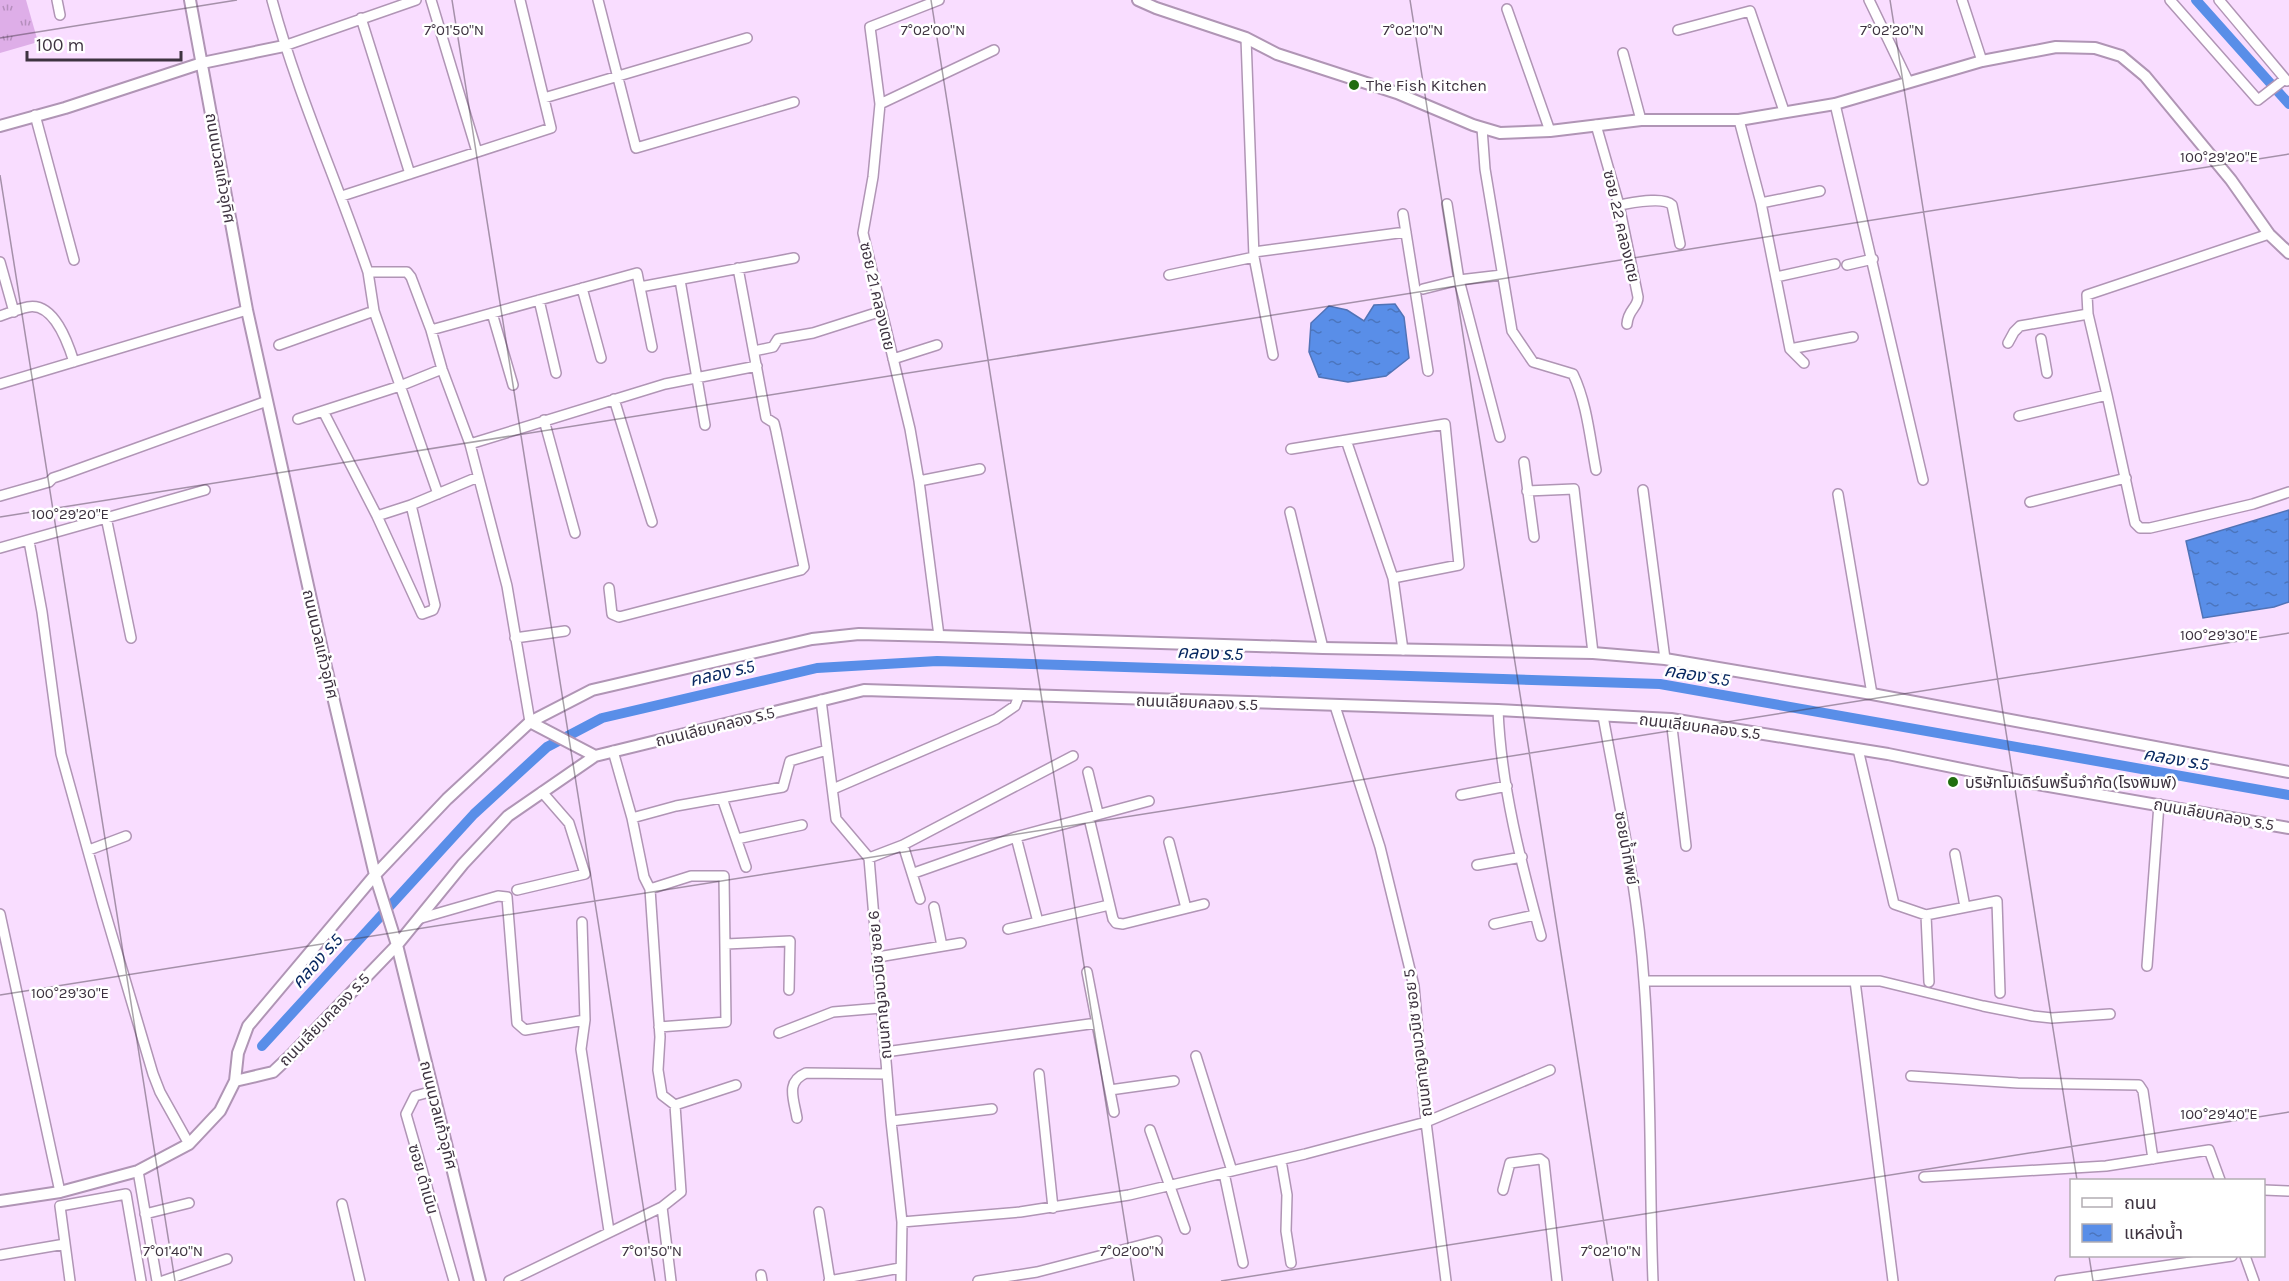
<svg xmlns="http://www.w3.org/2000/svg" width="2289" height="1281" font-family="Karla,'Noto Sans Thai',sans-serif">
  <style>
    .grass { fill: url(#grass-tufts) }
    .water { fill: url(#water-ripples); stroke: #5173b6; stroke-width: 1.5 }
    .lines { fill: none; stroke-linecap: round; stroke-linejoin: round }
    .canal { stroke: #598ee8; stroke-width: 10 }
    .minor-casing { stroke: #b095b5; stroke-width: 12 }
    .tertiary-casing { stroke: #b095b5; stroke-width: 14 }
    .minor { stroke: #fff; stroke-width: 9 }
    .tertiary { stroke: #fff; stroke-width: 10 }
    .ticks { fill: none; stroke: #3e3340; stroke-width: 1.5; stroke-opacity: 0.45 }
    .poi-dot { fill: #216d0f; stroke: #fff; stroke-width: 2 }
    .labels { text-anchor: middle; stroke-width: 5; stroke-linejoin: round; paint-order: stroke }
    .poi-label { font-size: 16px; fill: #3e3340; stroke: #fff; text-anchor: start }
    .street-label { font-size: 16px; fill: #3e3340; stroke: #fff }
    .water-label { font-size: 18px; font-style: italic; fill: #092961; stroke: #fff }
    .ticks-label { font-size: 15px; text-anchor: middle; fill: #3e3340; stroke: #fff; stroke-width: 5; stroke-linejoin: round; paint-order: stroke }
  </style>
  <defs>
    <pattern id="grass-tufts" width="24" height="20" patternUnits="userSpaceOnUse" patternTransform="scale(1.5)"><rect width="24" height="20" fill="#deaee8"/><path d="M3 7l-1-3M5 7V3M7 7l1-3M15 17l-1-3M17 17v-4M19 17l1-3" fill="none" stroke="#b58ebd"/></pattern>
    <pattern id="water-ripples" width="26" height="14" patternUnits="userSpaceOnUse" patternTransform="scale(1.5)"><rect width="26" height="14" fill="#598ee8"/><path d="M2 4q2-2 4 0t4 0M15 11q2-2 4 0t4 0" fill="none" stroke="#4b75bd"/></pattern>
  </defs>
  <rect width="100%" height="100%" fill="#f9ddff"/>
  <path class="grass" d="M0,0h26l12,42 -38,11z"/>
  <path class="water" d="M1395,304l9,13 5,41 -23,18 -38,6 -29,-5 -10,-25 2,-29 18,-17 18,4 17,11 10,-16z
    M2289,510v92l-15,5 -71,11 -17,-77z"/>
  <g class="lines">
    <path class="canal" d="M2196,0l93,104
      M262,1046l212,-232 73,-67 55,-29 215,-50 120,-7 723,23 629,111"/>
    <defs>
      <path id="minor" d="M57,0l3,15
        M272,0c25,93 65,181 96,272h39l4,5 20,53 11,39 28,75 37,142 23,136
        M431,0l46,152
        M598,0l38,148 158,-46
        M939,0l-69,27 10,77 -7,73 -10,56 47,196 9,52 20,155
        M1869,0l39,81
        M1962,0l20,61
        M2170,0l88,100 27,-21
        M2219,0l68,81
        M1507,9l43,122
        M361,18l49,156
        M1678,30l72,-19 34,100
        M1246,38l8,219 19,98
        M284,46l132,-46
        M1623,53l18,67
        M544,98l203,-60
        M880,104l114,-54
        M1835,104l88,376
        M35,115l39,145
        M1739,120l22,83 29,146 14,14
        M1596,125l23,80 19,92c0,11 -10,12 -11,27
        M1482,128l3,41 27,162 21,31 40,12c14,29 17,65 23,96
        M342,196l209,-68 -31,-128
        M1761,203l59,-12
        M1447,204l12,76 41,157
        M1619,205c13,-2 44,-9 53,0l8,39
        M1403,214l25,157
        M1254,252l152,-20
        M0,262l14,50
        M1847,265l26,-6
        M368,272l6,39 64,183
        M1169,275l85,-18
        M1776,277l59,-13
        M680,280l25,145
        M640,287l154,-29
        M582,288l19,70
        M1423,289l36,-9 43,-5
        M539,300l17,73
        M492,313l21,72
        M0,316c9,-3 18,-7 28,-9 26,-5 40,36 46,55
        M431,330l206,-57 15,74
        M2041,339l6,34
        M2008,343l6,-11 6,-6 68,-12
        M279,345l95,-34
        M1790,349l63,-12
        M754,351l19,-4 5,-8 35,-6 69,-22
        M893,359l44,-14
        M0,384l247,-74
        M2107,395l-19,-81 -1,-19 182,-61
        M614,399l38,123
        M323,411l54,105 45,98 11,-4 2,-5 -24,-100
        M2019,416l88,-21 28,128 5,5h10l103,-24 36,-12
        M298,419l102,-33 42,-17
        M544,420l31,113
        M1346,440l47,138 10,72
        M470,444l195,-60 92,-18
        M1291,449l154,-25 14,141 -66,13
        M1524,462l10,75
        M919,481l61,-12
        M1643,490l22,169
        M1527,491l47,-2 19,164
        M1838,494l34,200
        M0,496l49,-14 4,-4 9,-3 205,-74
        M2030,502l96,-24
        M1290,512l33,136
        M377,516l34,-11 67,-28
        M106,517l25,121
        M29,541l13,71 19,142 42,151 50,169 7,18 29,52
        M0,548l205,-58
        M609,588l3,26 7,3 182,-47 3,-3 -28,-136 -2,-8 -8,-5 -28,-150
        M515,638l50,-7
        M821,700l15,119 33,39 22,263 11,101 -1,59
        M1335,706l45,141 34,139 12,136 20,159
        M1498,710c3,76 23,153 43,226
        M1603,716c16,88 35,176 41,265 8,100 5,200 9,300
        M1671,719l15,127
        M1858,749l36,155 32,11 71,-14 3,92
        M613,751l19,67
        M1088,772l10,41
        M833,789l163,-70 19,-13 4,-10
        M1461,795l46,-9
        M722,798l24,69
        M1089,818l24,101 3,4 7,1 81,-20
        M1016,837l22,85
        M737,839l65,-14
        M1169,842l17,66
        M903,845l17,54
        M89,850l37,-14
        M1955,854l10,53
        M869,858l34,-13 170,-89
        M1477,865l45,-8
        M914,873l102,-36 133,-36
        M650,889l41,-13h33l2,146 -67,5
        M517,890l68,-16 -16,-51 -27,-31
        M934,907l8,39
        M0,914l60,278
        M1926,915l3,67
        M418,919l80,-23 9,1 10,126 8,7 60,-10
        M582,922l3,98 -4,29 28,182
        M1494,924l41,-9
        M1008,929l101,-24
        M726,944l64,-3 -1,49
        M878,957l83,-14
        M2147,966l12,-162
        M1087,972l27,140
        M1644,981h236l103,25 50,10 19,2 58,-4
        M1855,981l38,300
        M779,1033l54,-21 48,-4
        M885,1052l212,-29
        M1196,1056l36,115
        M1039,1074l14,134
        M1911,1076l107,7 121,2 4,6 10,68
        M736,1085l-61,20 -13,-10 -4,-25 2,-33 -10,-148 -6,-12 -12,-59 44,-12 107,-19 7,-26 37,-11
        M1110,1090l64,-9
        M433,1091l-18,5 -9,18 48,167
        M797,1118c-3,-19 -12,-36 9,-45l81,1
        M891,1121l101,-12
        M1150,1130l35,99
        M1281,1160l6,35 -1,36 5,32
        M138,1171l19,110
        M1224,1173l19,90
        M1924,1177l182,-11 103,-16 11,30
        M1503,1190l7,-27 30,-4 4,3 13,119
        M2264,1190l25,1
        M342,1204l18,77
        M662,1207l9,74
        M819,1212l11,69
        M145,1214l44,-11
        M902,1222l118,-10 109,-17 176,-41 121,-32 124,-52
        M0,1255l65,-11
        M2245,1256l9,25
        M761,1275l1,6
        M70,1281l-10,-75 66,-12 15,87
        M163,1281l64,-22
        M509,1281l153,-74 19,-15 -6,-87
        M829,1281l71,-13
        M978,1281l59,-9 120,-31
        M2060,1281l172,-25"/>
      <path id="tertiary" d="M190,0l57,310 79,357 49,208 22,70 83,336
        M1138,0l18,8 90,30 31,16 120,39 76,32 27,8 50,-2 91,-11h98l96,-16 147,-43 74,-14 39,1 26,8 24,20 86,104 38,54 20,19
        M0,126l65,-18 137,-45 82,-17
        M530,722l65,34
        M235,1081l38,-9 18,-17 106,-110 66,-81 45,-48 87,-60 269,-66 634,20 173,9 217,35 138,28 263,46
        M0,1201l60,-9 78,-21 51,-27 31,-33 15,-30 3,-28 10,-27 127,-151 72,-76 83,-77 62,-32 220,-51 47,-5 80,2 384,12 270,5 72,6 207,35 417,78"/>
    </defs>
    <use href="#minor" class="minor-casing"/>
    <use href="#tertiary" class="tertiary-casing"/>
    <use href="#minor" class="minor"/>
    <use href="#tertiary" class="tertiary"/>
  </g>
  <path class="ticks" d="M452,0l203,1281M931,0l203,1281M1410,0l203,1281M1890,0l187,1180M0,38l237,-38M0,175l175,1106M0,517l2289,-363M0,995l2289,-362M2089,1256l4,25M1221,1281l1068,-169"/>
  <g class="poi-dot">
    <circle cx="1354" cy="85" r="6"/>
    <circle cx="1953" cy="782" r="6"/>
  </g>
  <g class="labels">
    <g class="poi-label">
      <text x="1366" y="91">The Fish Kitchen</text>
      <text x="1965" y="788">บริษัทโมเดิร์นพริ้นจำกัด(โรงพิมพ์)</text>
    </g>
    <g class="street-label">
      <text transform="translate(221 168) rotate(80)" y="6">ถนนนวลแก้วอุทิศ</text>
      <text transform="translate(1622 226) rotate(77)" y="6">ซอย 22 คลองเตย</text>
      <text transform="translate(878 296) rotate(77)" y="6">ซอย 21 คลองเตย</text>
      <text transform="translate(321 644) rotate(77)" y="6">ถนนนวลแก้วอุทิศ</text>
      <text transform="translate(1197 702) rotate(2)" y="6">ถนนเลียบคลอง ร.5</text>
      <text transform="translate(715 726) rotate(-14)" y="6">ถนนเลียบคลอง ร.5</text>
      <text transform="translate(1700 726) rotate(7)" y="6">ถนนเลียบคลอง ร.5</text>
      <text transform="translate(2214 814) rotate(10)" y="6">ถนนเลียบคลอง ร.5</text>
      <text transform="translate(1627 848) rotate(80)" y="6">ซอยน้ำทิพย์</text>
      <text transform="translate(879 985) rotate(-95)" y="6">ถนนกาญจนวนิช ซอย 6</text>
      <text transform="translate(324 1019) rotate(-46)" y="6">ถนนเลียบคลอง ร.5</text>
      <text transform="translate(1417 1043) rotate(-97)" y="6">ถนนกาญจนวนิช ซอย 5</text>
      <text transform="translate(439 1115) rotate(76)" y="6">ถนนนวลแก้วอุทิศ</text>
      <text transform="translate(424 1179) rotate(74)" y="6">ซอย ดำเนิน</text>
    </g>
    <g class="water-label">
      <text transform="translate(1210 653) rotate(2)" y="6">คลอง ร.5</text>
      <text transform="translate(722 673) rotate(-13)" y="6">คลอง ร.5</text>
      <text transform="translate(1697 675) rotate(9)" y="6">คลอง ร.5</text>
      <text transform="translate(2176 759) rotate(10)" y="6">คลอง ร.5</text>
      <text transform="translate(317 961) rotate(-48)" y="6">คลอง ร.5</text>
    </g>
  </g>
  <g class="ticks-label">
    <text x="454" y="35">7°01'50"N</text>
    <text x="933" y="35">7°02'00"N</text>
    <text x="1413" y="35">7°02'10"N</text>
    <text x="1892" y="35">7°02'20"N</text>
    <text x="2219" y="162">100°29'20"E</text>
    <text x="70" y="519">100°29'20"E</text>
    <text x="2219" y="640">100°29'30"E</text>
    <text x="70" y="998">100°29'30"E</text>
    <text x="2219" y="1119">100°29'40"E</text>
    <text x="173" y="1256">7°01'40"N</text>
    <text x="652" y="1256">7°01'50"N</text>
    <text x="1132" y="1256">7°02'00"N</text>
    <text x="1611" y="1256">7°02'10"N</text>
  </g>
  <rect x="2070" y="1179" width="195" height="78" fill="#ffffff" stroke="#b2adb3" stroke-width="1.5"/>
  <rect x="2082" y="1198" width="30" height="9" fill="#ffffff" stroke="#b2adb3" stroke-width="1.5"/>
  <text x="2124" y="1209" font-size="18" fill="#3e3340">ถนน</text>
  <rect x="2082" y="1224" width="30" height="18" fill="url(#water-ripples)" stroke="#b2adb3" stroke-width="1.5"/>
  <text x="2124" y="1239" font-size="18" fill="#3e3340">แหล่งน้ำ</text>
  <path d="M27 51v9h154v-9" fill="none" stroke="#3e3340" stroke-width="3"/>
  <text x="36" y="51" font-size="18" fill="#3e3340" stroke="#ffffff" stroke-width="4.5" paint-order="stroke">100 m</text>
</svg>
